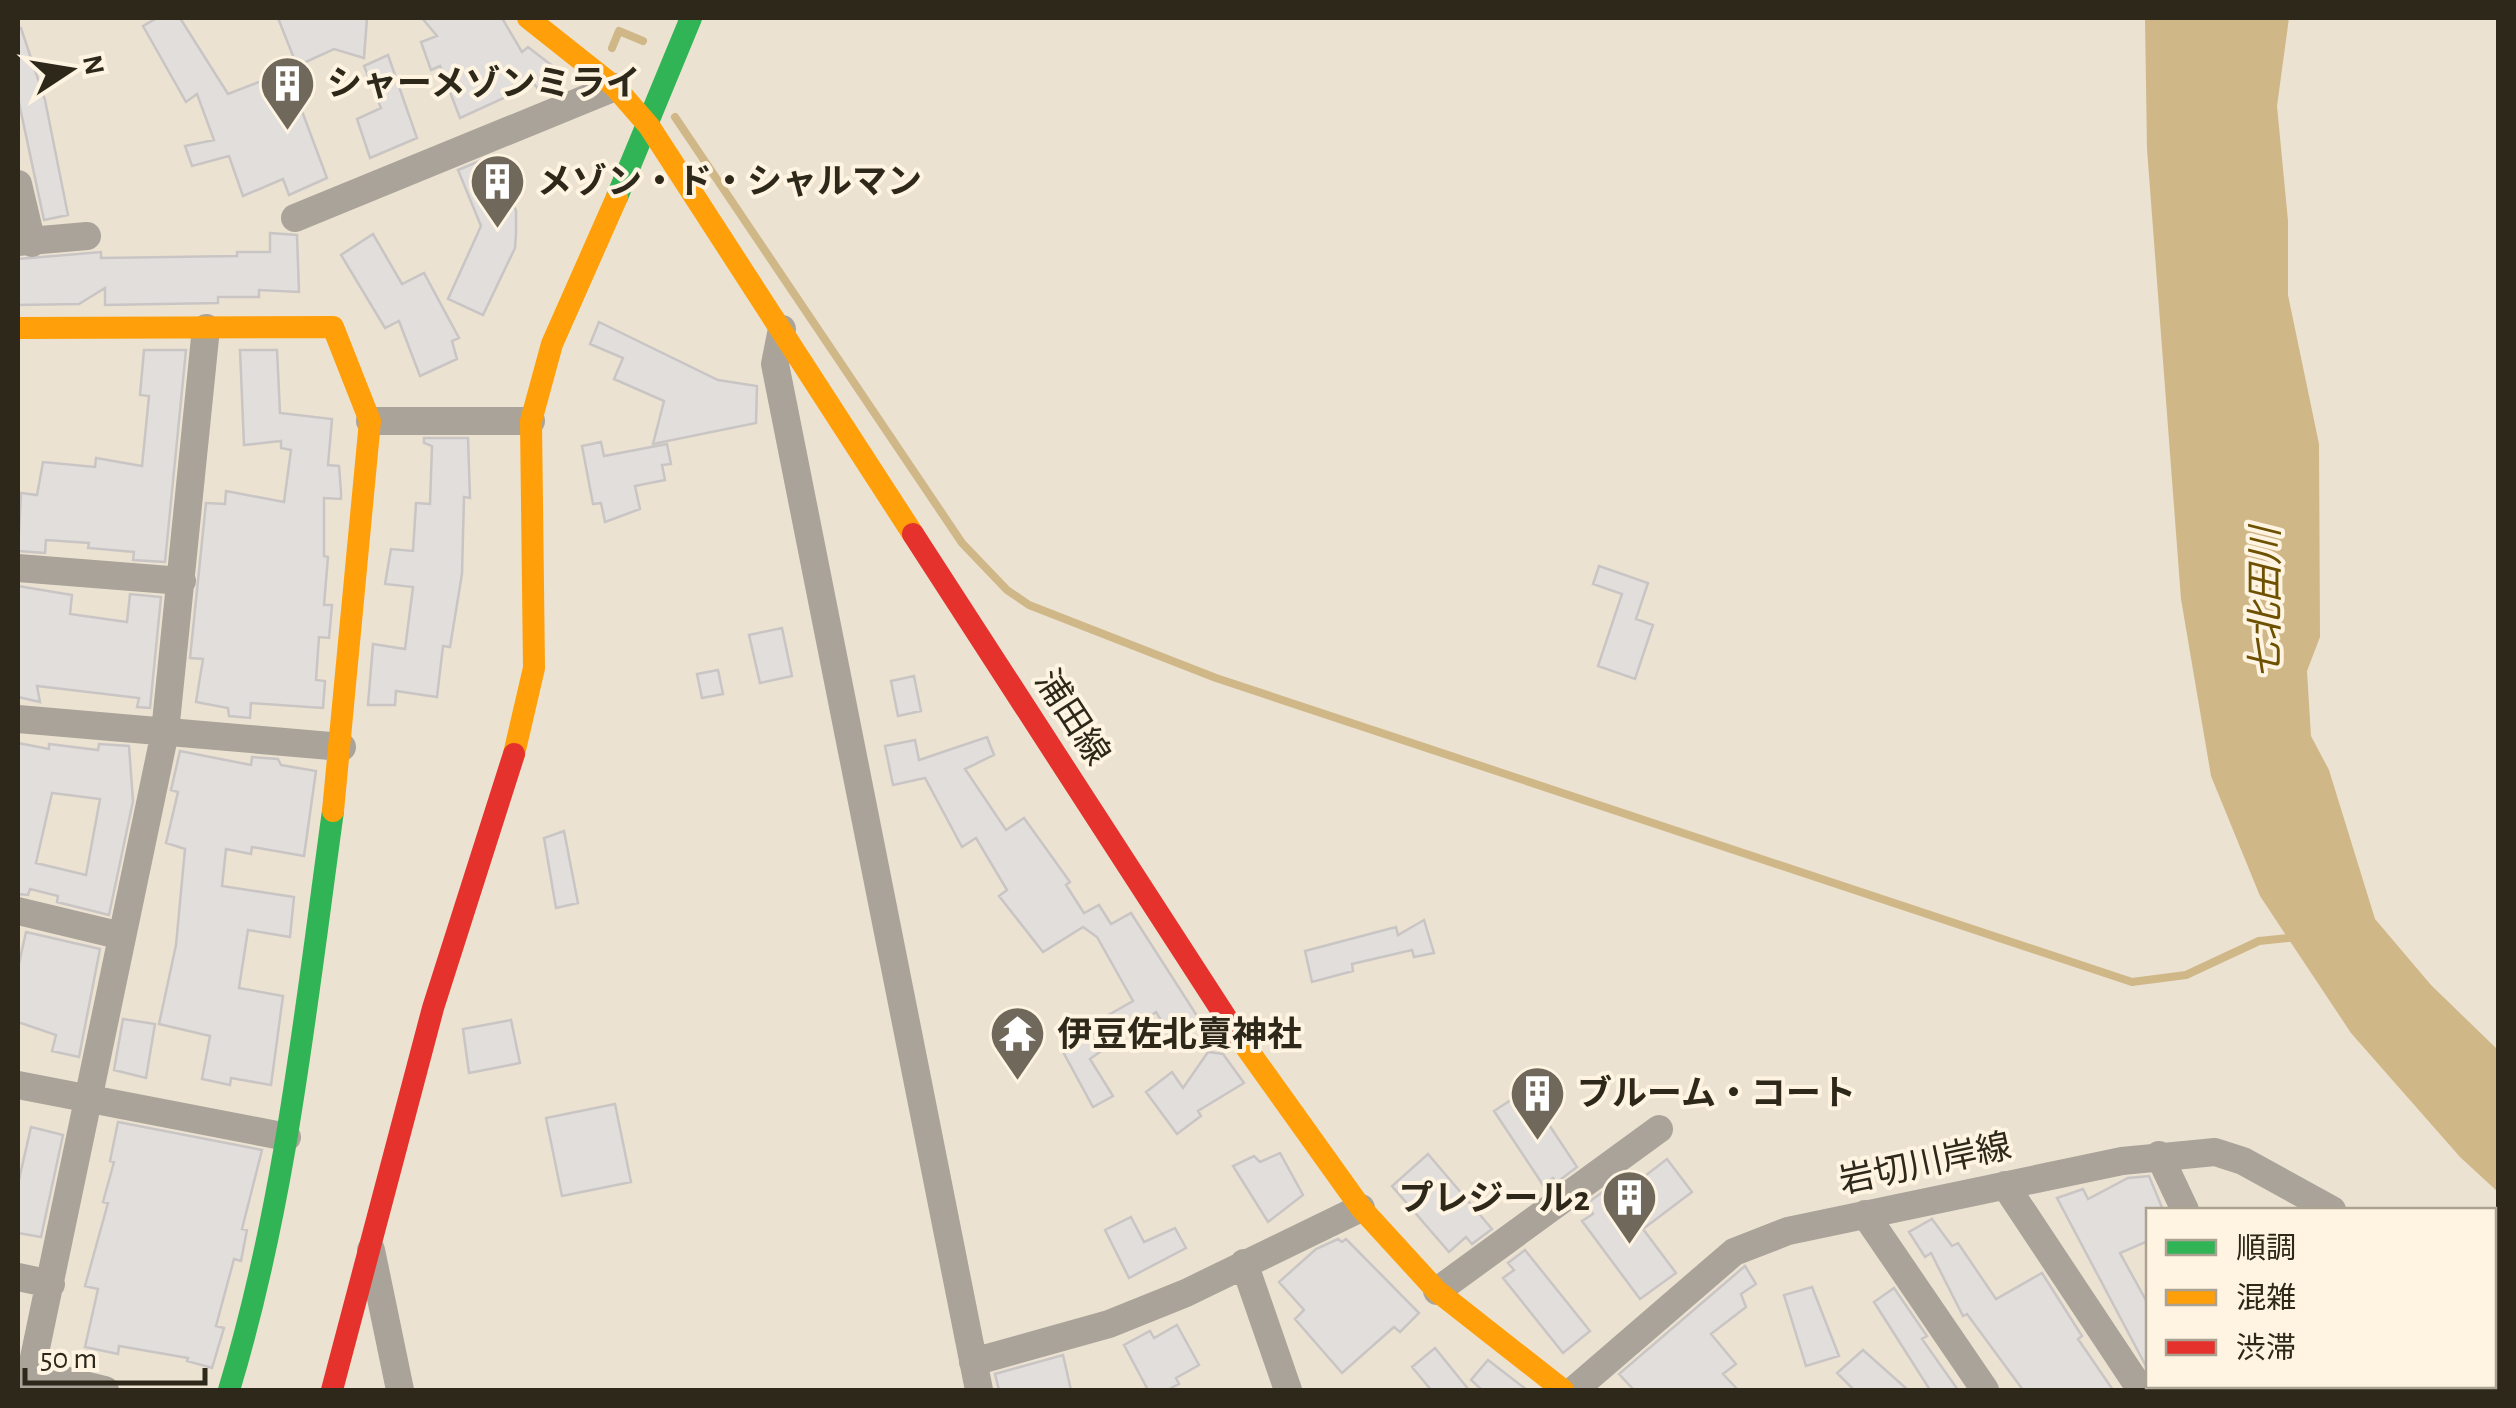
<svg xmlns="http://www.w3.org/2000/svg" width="2516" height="1408" font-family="'Alegreya Sans','Noto Sans JP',sans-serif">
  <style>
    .water { fill: #cfb788 }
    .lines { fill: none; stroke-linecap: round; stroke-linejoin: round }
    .stream { stroke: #cfb788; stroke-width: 8 }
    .building { fill: #e1dedc; stroke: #c9c5c4; stroke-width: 2.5; fill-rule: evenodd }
    .street { stroke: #a9a399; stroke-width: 28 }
    .fast { stroke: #30b455; stroke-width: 22 }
    .slow { stroke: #ff9f0a; stroke-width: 22 }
    .jam { stroke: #e5322d; stroke-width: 22 }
    .labels { text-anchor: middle; stroke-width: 8; stroke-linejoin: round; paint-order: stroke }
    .poi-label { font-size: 35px; font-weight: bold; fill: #2e281b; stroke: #fef4e1; text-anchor: start }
    .street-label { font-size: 35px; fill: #2e281b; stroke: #fef4e1 }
    .water-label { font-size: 38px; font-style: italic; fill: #6d5000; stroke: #fef4e1 }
  </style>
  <rect width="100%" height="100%" fill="#ece2d1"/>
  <path class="water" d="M2145,18h144l-12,88 11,115v74l31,149 1,193 -13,34 4,65 18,34 46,149 56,66 67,65v142l-38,-35 -109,-124 -91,-137 -49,-120 -30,-177 -34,-450z"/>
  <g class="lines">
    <path class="stream" d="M612,48l7,-17 24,10
      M675,117l287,426 45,47 22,15 187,73 916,304 54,-7 73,-34 39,-4"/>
  </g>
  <path class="building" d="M157,18h23l48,76 59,-23 40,107 -38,17 -6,-16 -40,17 -14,-40 -37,10 -7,-20 29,-6 -17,-46 -11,8 -43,-76z
    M278,18h89l-3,40 -30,-9 -37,17z
    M422,18h80l20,34 6,-5 31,24 -18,21 -7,-8 -74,34 -20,-52 -9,4 -10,-28 16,-6z
    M18,28h3l24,72 23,115 -24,5 -26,-122z
    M388,55l29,83 -47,20 -13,-39 24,-11 -17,-42z
    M494,155l22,56v23l-1,14 -32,67 -35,-16 33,-73 -23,-56z
    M270,233l27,2 2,57 -40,-2v7h-41v6l-113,2v-17l-26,16 -61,1v-46l83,-7v6l136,-2v-4h33z
    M373,234l29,50 22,-11 35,65 -7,3 5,18 -37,17 -21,-55 -14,7 -44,-73z
    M599,322l119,58 39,6 -1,37 -103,21 11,-43 -50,-22 9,-21 -33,-14z
    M144,350h42l-21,212 -32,-2 1,-8 -46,-4 1,-5 -43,-3 -1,13 -27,-2 3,-58 16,2 6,-33 52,5 1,-9 46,8 7,-70 -9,-1z
    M240,350h37l3,63 52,6 -4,46 11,1 2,26v7l-17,-1v58l4,1 -4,48h8l-3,33 -10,-1 -3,43 9,1 -2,27 -72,-5 -1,15 -21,-2 -1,-8 -32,-6 7,-43 -13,-1 16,-155 19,1 1,-13 58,11 7,-52 -10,-2v-7l-37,4z
    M424,438h44l2,60 -6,-1 -2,77 -12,73 -7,-1 -6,51 -41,-6 -1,14h-27l5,-61 32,5 8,-62 -28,-3 6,-35 22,2 3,-48 14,1 2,-58 -8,-3z
    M601,442l3,14 63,-12 4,20 -9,1 3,15 -30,6 5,23 -35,13 -4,-19 -8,1 -11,-58z
    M1599,566l49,17 -12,36 17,6 -18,54 -37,-13 24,-72 -29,-10z
    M18,586l54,9 -2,19 57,8 3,-28 31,3 -11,111 -13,-1 2,-9 -102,-12 3,16 -22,-5z
    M782,628l10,48 -32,7 -11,-48z
    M718,670l5,24 -21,4 -5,-24z
    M914,676l7,35 -23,5 -7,-35z
    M987,737l7,18 -29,14 41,61 18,-12 46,64 -4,3 18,28 15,-8 12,19 20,-11 68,106 -21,16h-8l-14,-23 -66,47 23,37 -20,11 -32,-59 40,-19 -5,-7 37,-21 -36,-64 -14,-10 -40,25 -44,-56 8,-6 -31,-52 -14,9 -37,-69 -32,7 -8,-39 30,-6 4,20z
    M18,743l31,6v-5l49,6 1,-6 30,2 4,55 -24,114 -52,-13 1,-6 -28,-7 -2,6 -10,-1zM52,793l48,6 -14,76 -50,-12z
    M180,751l71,14 1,-8 26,2 3,6 35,6 -12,85 -52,-9 -1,7 -25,-5 -4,37 72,11 -4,40 -42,-7 -9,58 44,8 -12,89 -40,-7 -1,7 -28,-6 8,-43 -51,-12 17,-79 9,-96 -19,-6 12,-51 -7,-2z
    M564,831l14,72 -22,5 -12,-70z
    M1424,920l10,33 -20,4 -2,-7 -60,14 1,7 -41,11 -7,-31 91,-24 2,8z
    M26,932l74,17 -21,108 -27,-6 4,-16 -38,-13v-54z
    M123,1019l32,5 -9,54 -32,-8z
    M511,1020l9,43 -51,10 -6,-44z
    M1208,1052l15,2 21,29 -46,28 3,5 -24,18 -31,-42 26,-20 11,16z
    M1526,1090l51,77 -21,16 -3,-5 -10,7 -49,-74z
    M615,1104l16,78 -69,14 -16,-78z
    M118,1122l144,28 -20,79 5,1 -6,31 -7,-2 -18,67 8,2 -12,40 -25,-7 1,-3 -69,-12 -1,8 -33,-7 13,-58 -13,-3 23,-83 -5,-1 11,-40 -4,-1z
    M31,1127l32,8 -22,102 -23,-4v-49z
    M1280,1153l23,42 -35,27 -35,-56 21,-10 6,6z
    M1428,1154l64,75 -20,15 -6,-7 -17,15 -57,-66z
    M1667,1159l25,33 -49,37 33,44 -36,26 -58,-78 11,-7 -7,-10 25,-18 8,10z
    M2149,1176l14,34h-15v31l-28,12 28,51v66l-91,-172 26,-9 5,10 40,-21z
    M1131,1217l13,25 31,-14 11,20 -57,30 -24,-48z
    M1932,1219l20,27 6,-3 38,56 46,-26 40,63 -4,3 35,51h-90l-56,-76 -4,2 -32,-63 -6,4 -16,-25z
    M1338,1239l4,3 4,-3 73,74 -19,19 -6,-5 -52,46 -47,-54 9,-9 -25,-28 37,-33z
    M1525,1250l65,81 -27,22 -60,-75 11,-8 -6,-7z
    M1745,1266l11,18 -15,10 5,13 -35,27 25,30 -13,10 15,16h-104l-15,-16z
    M1812,1287l27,69 -33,10 -22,-71z
    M1894,1288l33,48 -5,3 36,51h-28l-56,-88z
    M1177,1325l22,40 -23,13 3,6 -12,6h-19l-24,-45 26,-14 4,7z
    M1435,1348l34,42h-38l-19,-23z
    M1863,1350l45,40h-54l-17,-17z
    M1063,1355l8,35h-72l-4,-16z
    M1488,1360l39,30h-45l-11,-10z"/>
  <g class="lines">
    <path class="street" d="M18,184l14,59
      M295,218l320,-131
      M18,242l69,-6
      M782,329l-7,35 204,1026
      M370,421h161
      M18,568l164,13
      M18,719l324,28
      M18,911l104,25
      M18,1085l269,52
      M2159,1155l26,55
      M2005,1185l136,205
      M1865,1214l120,176
      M371,1250l29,140
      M1244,1263l44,127
      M18,1277l33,7
      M1437,1291l222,-162
      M2494,1301l4,3
      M973,1362l136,-38 77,-31 175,-85
      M31,1372l74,18
      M18,1381l13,-9 134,-640 41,-404
      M2289,1386l3,4
      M2410,1386l2,4
      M1574,1390l160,-138 54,-21 334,-70 93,-9 28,9 89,49"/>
    <path class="fast" d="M617,197l74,-179
      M229,1390c57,-188 77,-385 104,-579"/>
    <path class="slow" d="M528,18l87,69 34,39 264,408
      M18,328l315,-1 37,94 -37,390
      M514,754l20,-86 -3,-247 21,-77 65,-147
      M1238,1036l123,172 76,83 126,99"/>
    <path class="jam" d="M913,534l325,502
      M332,1390l101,-382 81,-254"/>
  </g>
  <defs>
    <symbol id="building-pin" viewBox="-11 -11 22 30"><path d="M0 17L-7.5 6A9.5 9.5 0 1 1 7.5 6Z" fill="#70695b" stroke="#fef4e1"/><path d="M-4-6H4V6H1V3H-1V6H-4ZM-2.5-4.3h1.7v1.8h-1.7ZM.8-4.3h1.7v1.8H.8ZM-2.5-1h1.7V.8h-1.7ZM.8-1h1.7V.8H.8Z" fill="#fff"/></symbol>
    <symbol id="temple-pin" viewBox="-11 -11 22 30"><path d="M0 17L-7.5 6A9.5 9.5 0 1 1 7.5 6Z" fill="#70695b" stroke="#fef4e1"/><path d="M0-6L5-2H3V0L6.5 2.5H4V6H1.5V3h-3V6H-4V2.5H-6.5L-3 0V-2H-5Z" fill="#fff"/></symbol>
  </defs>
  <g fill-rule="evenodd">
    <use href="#building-pin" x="256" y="52" width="63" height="86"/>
    <use href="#building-pin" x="466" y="150" width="63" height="86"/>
    <use href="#temple-pin" x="986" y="1002" width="63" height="86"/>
    <use href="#building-pin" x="1506" y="1062" width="63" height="86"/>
    <use href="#building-pin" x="1598" y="1166" width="63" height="86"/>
  </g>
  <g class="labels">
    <g class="poi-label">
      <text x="327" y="95">シャーメゾンミライ</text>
      <text x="537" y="193">メゾン・ド・シャルマン</text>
      <text x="1057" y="1046">伊豆佐北賣神社</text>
      <text x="1577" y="1105">ブルーム・コート</text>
      <text x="1590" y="1210" text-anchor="end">プレジール2</text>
    </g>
    <g class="street-label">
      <text transform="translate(1073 717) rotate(57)" y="12">浦田線</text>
      <text transform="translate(1925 1163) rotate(-12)" y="12">岩切川岸線</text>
    </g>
    <g class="water-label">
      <text transform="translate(2265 603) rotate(-90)" y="13">七北田川</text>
    </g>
  </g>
  <rect width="2516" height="1408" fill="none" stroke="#2e281b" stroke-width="40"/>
  <rect x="2146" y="1208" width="350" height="180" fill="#fef4e1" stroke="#aba292" stroke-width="2.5"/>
  <rect x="2166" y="1240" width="50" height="15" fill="#30b455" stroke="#aba292" stroke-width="2.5"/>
  <text x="2236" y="1258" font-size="30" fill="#2e281b">順調</text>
  <rect x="2166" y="1290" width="50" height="15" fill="#ff9f0a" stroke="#aba292" stroke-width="2.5"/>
  <text x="2236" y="1308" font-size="30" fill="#2e281b">混雑</text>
  <rect x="2166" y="1340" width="50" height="15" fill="#e5322d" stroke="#aba292" stroke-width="2.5"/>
  <text x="2236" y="1358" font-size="30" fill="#2e281b">渋滞</text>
  <g transform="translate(70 70) rotate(78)" stroke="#fef4e1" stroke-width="8" paint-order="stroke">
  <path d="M0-8L18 38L0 25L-18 38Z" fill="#2e281b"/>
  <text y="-15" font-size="28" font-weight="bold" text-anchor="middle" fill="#2e281b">N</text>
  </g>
  <path d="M25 1368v15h180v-15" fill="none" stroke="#2e281b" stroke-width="5"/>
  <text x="40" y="1368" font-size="30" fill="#2e281b" stroke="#fef4e1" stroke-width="8" paint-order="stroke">50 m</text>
</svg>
